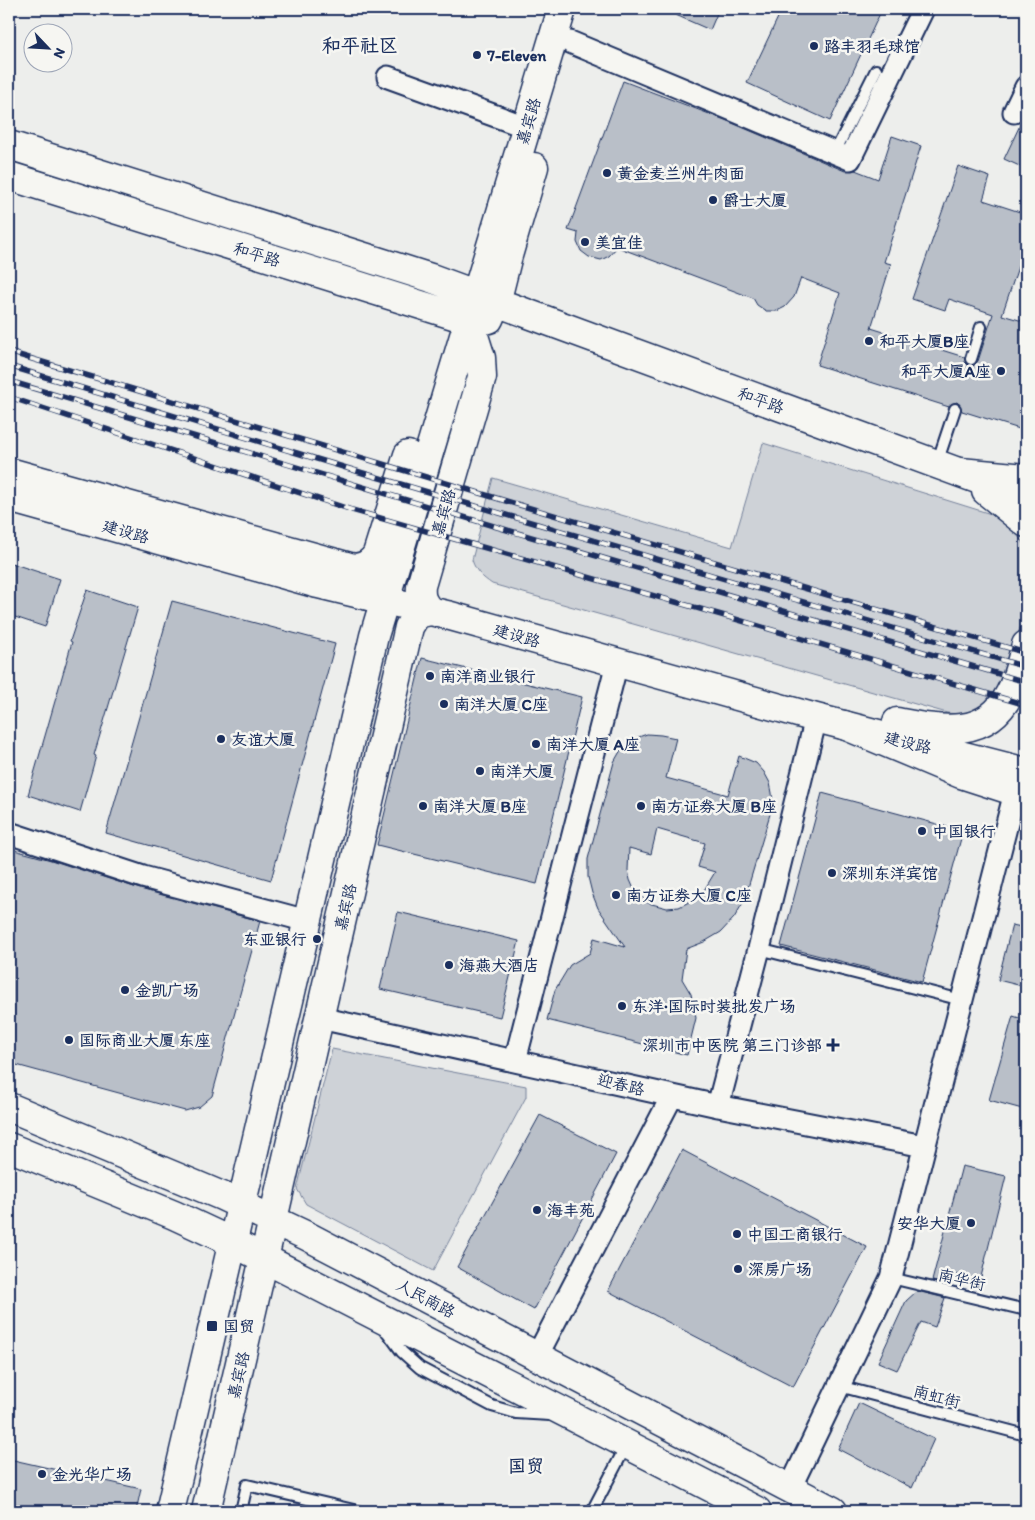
<svg xmlns="http://www.w3.org/2000/svg" width="1035" height="1520" font-family="Itim,'LXGW WenKai TC',sans-serif">
  <style>
    .green { fill: #ced2d7; stroke: #74809a }
    .building { fill: #b9bfc8; stroke: #1b2f5e; fill-rule: evenodd }
    .lines { fill: none; stroke-linecap: round; stroke-linejoin: round }
    .service-casing { stroke: #1b2f5e; stroke-width: 14 }
    .minor-casing { stroke: #1b2f5e; stroke-width: 25 }
    .secondary-casing { stroke: #1b2f5e; stroke-width: 31 }
    .primary-casing { stroke: #1b2f5e; stroke-width: 31 }
    .service { stroke: #f6f6f2; stroke-width: 10 }
    .minor { stroke: #f6f6f2; stroke-width: 21 }
    .secondary { stroke: #f6f6f2; stroke-width: 28 }
    .primary { stroke: #f6f6f2; stroke-width: 28 }
    .rail-casing { stroke: #1b2f5e; stroke-width: 5.5 }
    .rail { stroke: #f6f6f2; stroke-width: 4; stroke-dasharray: 11; stroke-linecap: butt }
    .poi-dot { fill: #1b2f5e; stroke: #f6f6f2; stroke-width: 2 }
    .labels { text-anchor: middle; stroke-width: 5; stroke-linejoin: round; paint-order: stroke }
    .poi-label { font-size: 16px; font-weight: bold; fill: #1b2f5e; stroke: #f6f6f2; text-anchor: start }
    .street-label { font-size: 16px; fill: #1b2f5e; stroke: #f6f6f2 }
    .neighbourhood-label { font-size: 18px; font-weight: bold; fill: #1b2f5e; stroke: #f6f6f2 }
    .quarter-label { font-size: 19px; font-weight: bold; fill: #1b2f5e; stroke: #f6f6f2 }
  </style>
  <rect width="100%" height="100%" fill="#edeeec"/>
  <filter id="ink" filterUnits="userSpaceOnUse"><feTurbulence type="fractalNoise" baseFrequency=".02" numOctaves="2"/><feDisplacementMap in="SourceGraphic" scale="10" xChannelSelector="R" yChannelSelector="G"/><feConvolveMatrix kernelMatrix="1 2 1 2 8 2 1 2 1" color-interpolation-filters="sRGB"/></filter>
  <g filter="url(#ink)">
    <path class="green" d="M763,443l228,71 21,15 14,17v64l-29,87 -13,13 -17,5 -20,-2 -455,-129c-10,-7 -16,-12 -20,-24l21,-82 239,69z
      M332,1049l194,37v11l-93,174 -127,-67 -9,-15z"/>
    <path class="building" d="M662,9h57l-9,21z
      M782,9h100l-52,112 -83,-38z
      M623,81l102,39 120,51 10,-1 23,9 14,-43 29,10 -37,116 7,2 -20,64 93,29 2,6 3,3h4l5,-5 15,-47 -44,-15 -4,11 -33,-11 46,-133 32,11 -7,23 43,14v29l-24,72 24,7v109l-64,-20 -2,-6 -3,-3 -6,2 -2,3 -132,-42 23,-72 -39,-15 -7,19 -9,10 -8,4h-11l-9,-6 -4,-7 -136,-51 -8,9 -8,4 -12,-3 -8,-6 -4,-9 1,-9 -10,-3z
      M1026,115v54l-22,-10 17,-36z
      M11,563l49,16 -15,48 -36,-12v-44z
      M87,590l51,17 -44,148 2,1 -16,56 -52,-17 44,-153 -2,-1z
      M172,601l163,43 -64,236 -165,-47z
      M422,658l160,39 -45,187 -160,-39z
      M647,734l14,1 15,3 -10,40 62,17 11,-39 17,7 8,9 6,11 2,10 1,11 -29,97 -10,17 -13,14 -17,10 -18,7 -4,30 9,15 5,24 -9,37 -140,-35 8,-30 15,-25 20,-12 4,-15 31,9 -27,-39 -6,-15 -4,-16v-18l26,-97 8,-14 11,-9zM657,829l48,14 -7,24 17,5 -12,20 -6,6 -18,9 -12,1 -19,-5 -14,-14 -4,-9 -2,-10 1,-22 22,6z
      M822,793l141,38 -41,151 -141,-36z
      M14,850l37,10 89,29 120,32 -48,175 -13,11 -14,4 -176,-48v-193z
      M398,912l121,29 -19,76 -120,-28z
      M1012,925l14,3v59l-28,-7z
      M1013,1016l13,4v90l-37,-10z
      M540,1115l76,39 -82,156 -77,-43z
      M682,1150l185,97 -74,140 -185,-96z
      M962,1166l44,10 -26,105 -27,-7 -3,11 -18,-4z
      M917,1291l28,7 -10,29 -14,-5 -24,48 -19,-8 28,-61z
      M859,1403l75,36 -22,49 -74,-39z
      M9,1459l132,30 -5,22h-127z"/>
    <g class="lines">
      <defs>
        <path id="service" d="M835,152l41,-82
          M971,359l10,-32
          M937,463l18,-54
          M759,949l203,51
          M891,1278l135,32
          M385,1329l17,23 18,16 72,38 24,7 34,2
          M839,1386l187,49
          M241,1511l6,-26 111,26
          M592,1511l34,-65"/>
        <path id="minor" d="M570,42l280,117 73,-150
          M388,77l138,50
          M1014,112l12,-25
          M9,833l134,44 164,44
          M320,1018l398,88 206,40
          M515,1061l102,-398
          M718,1106l41,-157 57,-231
          M537,1356l135,-260
          M790,1488l101,-210 124,-486"/>
        <path id="secondary" d="M9,145l422,133 595,219
          M9,176l460,144 10,1 10,-2 7,-16 11,-44 27,-92
          M9,472l366,102c8,1 15,1 19,-7
          M986,491l40,32
          M9,498l309,86 129,31 369,103 210,54
          M350,568c12,0 21,-3 27,-14l31,-99
          M430,611c-8,-9 -10,-14 -9,-25l61,-209 -1,-19 -12,-38
          M897,722c43,8 89,18 113,-29 8,-14 11,-32 16,-48
          M9,1107l213,89 85,40 526,275
          M9,1147l165,68 58,27 525,269
          M170,1511l204,-875 188,-627
          M206,1511l203,-884 8,-13 13,-3"/>
        <path id="primary" d="M960,472l66,6
          M844,725l117,49 65,21"/>
      </defs>
      <use href="#service" class="service-casing"/>
      <use href="#minor" class="minor-casing"/>
      <use href="#secondary" class="secondary-casing"/>
      <use href="#primary" class="primary-casing"/>
      <use href="#service" class="service"/>
      <use href="#minor" class="minor"/>
      <use href="#secondary" class="secondary"/>
      <use href="#primary" class="primary"/>
      <defs>
        <path id="rail" d="M9,352l497,149 520,152
          M9,366l354,107 663,194
          M9,381l488,146 529,155
          M9,397l343,113 380,108 294,87"/>
      </defs>
      <use href="#rail" class="rail-casing"/>
      <use href="#rail" class="rail"/>
    </g>
  </g>
  <g class="poi-dot">
    <circle cx="814" cy="46" r="5"/>
    <circle cx="477" cy="55" r="5"/>
    <circle cx="607" cy="173" r="5"/>
    <circle cx="713" cy="200" r="5"/>
    <circle cx="585" cy="242" r="5"/>
    <circle cx="869" cy="341" r="5"/>
    <circle cx="1001" cy="371" r="5"/>
    <circle cx="430" cy="676" r="5"/>
    <circle cx="444" cy="704" r="5"/>
    <circle cx="221" cy="739" r="5"/>
    <circle cx="536" cy="744" r="5"/>
    <circle cx="480" cy="771" r="5"/>
    <circle cx="423" cy="806" r="5"/>
    <circle cx="641" cy="806" r="5"/>
    <circle cx="922" cy="831" r="5"/>
    <circle cx="832" cy="873" r="5"/>
    <circle cx="616" cy="895" r="5"/>
    <circle cx="317" cy="939" r="5"/>
    <circle cx="449" cy="965" r="5"/>
    <circle cx="125" cy="990" r="5"/>
    <circle cx="622" cy="1006" r="5"/>
    <circle cx="69" cy="1040" r="5"/>
    <path d="M830.5 1037.5h5v5h5v5h-5v5h-5v-5h-5v-5h5z"/>
    <circle cx="537" cy="1210" r="5"/>
    <circle cx="971" cy="1223" r="5"/>
    <circle cx="737" cy="1234" r="5"/>
    <circle cx="738" cy="1269" r="5"/>
    <rect x="206" y="1320" width="12" height="12" rx="2.5"/>
    <circle cx="42" cy="1474" r="5"/>
  </g>
  <g class="labels">
    <g class="poi-label">
      <text x="824" y="52">路丰羽毛球馆</text>
      <text x="487" y="61">7-Eleven</text>
      <text x="617" y="179">黄金麦兰州牛肉面</text>
      <text x="723" y="206">爵士大厦</text>
      <text x="595" y="248">美宜佳</text>
      <text x="879" y="347">和平大厦B座</text>
      <text x="991" y="377" text-anchor="end">和平大厦A座</text>
      <text x="440" y="682">南洋商业银行</text>
      <text x="454" y="710">南洋大厦 C座</text>
      <text x="231" y="745">友谊大厦</text>
      <text x="546" y="750">南洋大厦 A座</text>
      <text x="490" y="777">南洋大厦</text>
      <text x="433" y="812">南洋大厦 B座</text>
      <text x="651" y="812">南方证券大厦 B座</text>
      <text x="932" y="837">中国银行</text>
      <text x="842" y="879">深圳东洋宾馆</text>
      <text x="626" y="901">南方证券大厦 C座</text>
      <text x="307" y="945" text-anchor="end">东亚银行</text>
      <text x="459" y="971">海燕大酒店</text>
      <text x="135" y="996">金凯广场</text>
      <text x="632" y="1012">东洋·国际时装批发广场</text>
      <text x="79" y="1046">国际商业大厦 东座</text>
      <text x="822" y="1051" text-anchor="end">深圳市中医院 第三门诊部</text>
      <text x="547" y="1216">海丰苑</text>
      <text x="961" y="1229" text-anchor="end">安华大厦</text>
      <text x="747" y="1240">中国工商银行</text>
      <text x="748" y="1275">深房广场</text>
      <text x="223" y="1332">国贸</text>
      <text x="52" y="1480">金光华广场</text>
    </g>
    <g class="street-label">
      <text transform="translate(528 121) rotate(-73)" y="6">嘉宾路</text>
      <text transform="translate(257 254) rotate(17)" y="6">和平路</text>
      <text transform="translate(761 400) rotate(20)" y="6">和平路</text>
      <text transform="translate(443 512) rotate(-74)" y="6">嘉宾路</text>
      <text transform="translate(126 531) rotate(16)" y="6">建设路</text>
      <text transform="translate(517 635) rotate(16)" y="6">建设路</text>
      <text transform="translate(908 742) rotate(14)" y="6">建设路</text>
      <text transform="translate(345 907) rotate(-77)" y="6">嘉宾路</text>
      <text transform="translate(621 1084) rotate(13)" y="6">迎春路</text>
      <text transform="translate(962 1279) rotate(13)" y="6">南华街</text>
      <text transform="translate(426 1298) rotate(28)" y="6">人民南路</text>
      <text transform="translate(238 1375) rotate(-77)" y="6">嘉宾路</text>
      <text transform="translate(937 1396) rotate(15)" y="6">南虹街</text>
    </g>
    <g class="neighbourhood-label">
      <text x="526" y="1472">国贸</text>
    </g>
    <g class="quarter-label">
      <text x="360" y="52">和平社区</text>
    </g>
  </g>
  <rect width="1035" height="1520" fill="none" stroke="#f6f6f2" stroke-width="30"/>
  <rect x="15" y="15" width="1005" height="1490" fill="none" stroke="#1b2f5e" stroke-width="2" filter="url(#ink)"/>
  <g transform="translate(48 48) rotate(115)"><circle r="24" fill="#f6f6f2" stroke="#9ea6b7"/>
  <path d="M0-4L9 19L0 12L-9 19Z" fill="#1b2f5e"/>
  <text y="-8" font-size="14" font-weight="bold" text-anchor="middle" fill="#1b2f5e">N</text>
  </g>
</svg>
